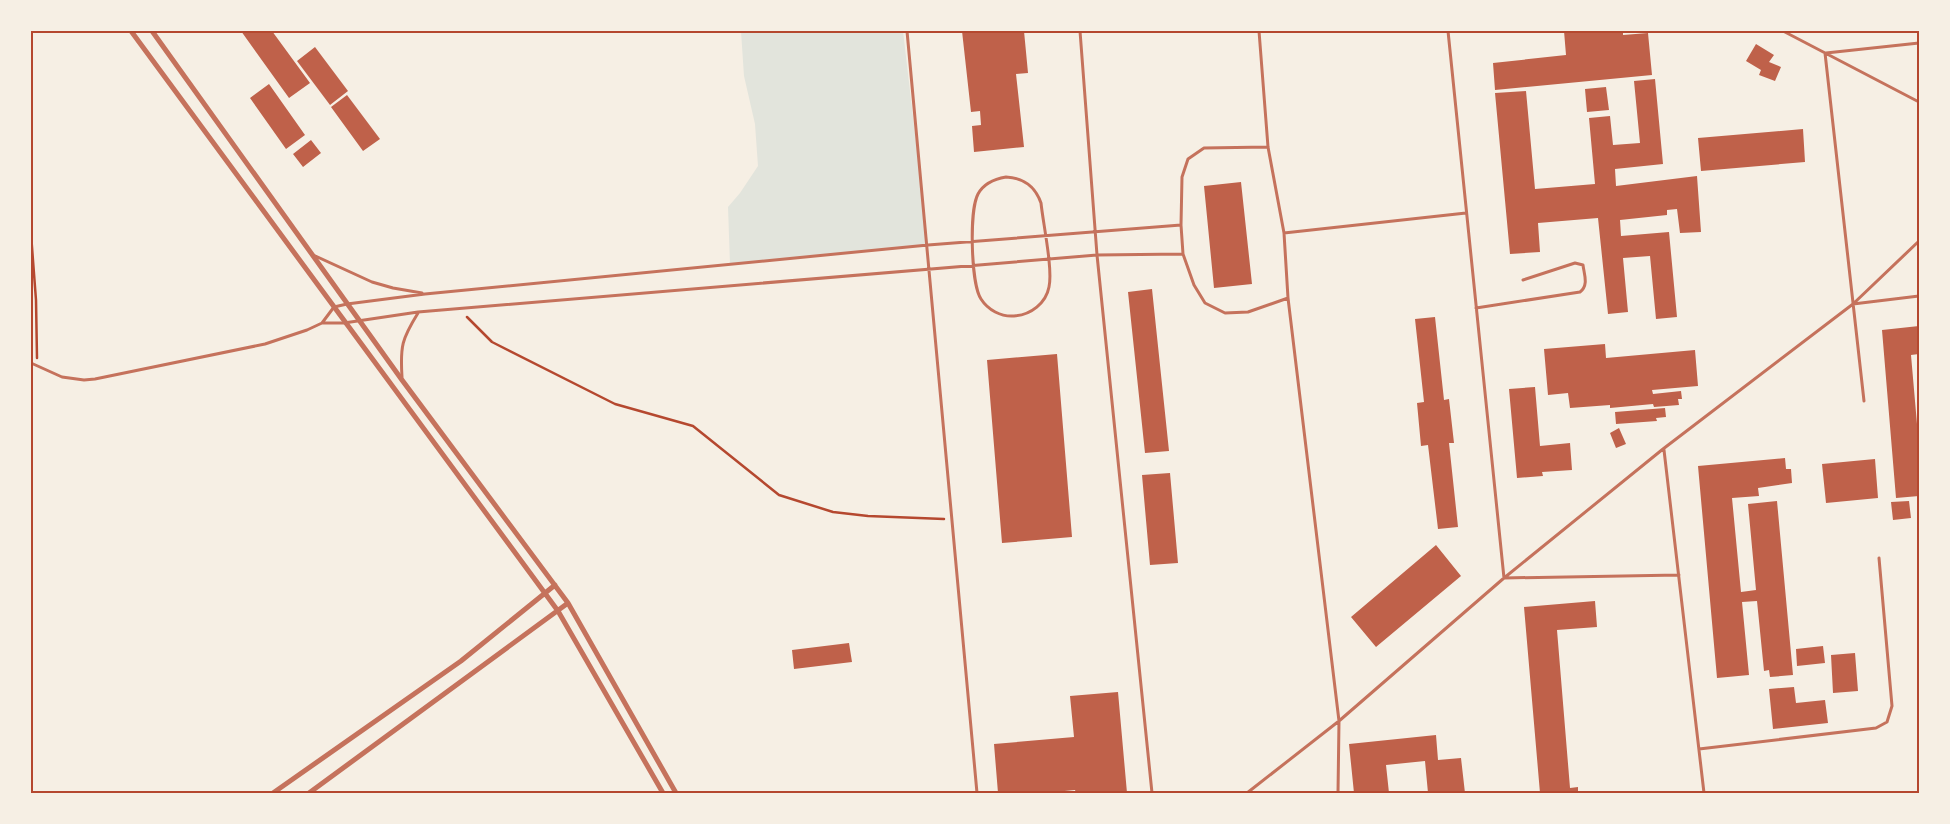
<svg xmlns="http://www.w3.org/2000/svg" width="1950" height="824" font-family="Barlow,sans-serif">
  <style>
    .green { fill: #e2e4dc }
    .building { fill: #bf614a }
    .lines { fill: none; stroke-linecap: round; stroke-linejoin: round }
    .path { stroke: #b5482f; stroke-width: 2.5 }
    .service { stroke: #c5725c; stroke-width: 3 }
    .minor { stroke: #c5725c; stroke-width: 5 }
    .neatline { fill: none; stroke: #b5482f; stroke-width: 2 }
  </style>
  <rect width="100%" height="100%" fill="#f6efe4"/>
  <path class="green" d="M741,31h162l25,214 -198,19 -2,-57 12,-14 18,-27 -3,-42 -11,-48z"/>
  <path class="building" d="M241,31h31l38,52 -21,15z
    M962,31h62l4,42 -12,1 8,73 -50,5 -2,-26 9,-1 -1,-14 -9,1z
    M1564,31h59v4l25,-2 4,42 -157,15 -2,-27 73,-8z
    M1756,44l18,11 -5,7 12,5 -6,14 -16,-6 2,-5 -15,-9z
    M315,47l33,44 -18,14 -33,-44z
    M1655,79l8,85 -48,5 1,17 81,-10 4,56 -21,1 -3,-24 -10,1v5l-47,5 1,16 48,-4 8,85 -21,2 -6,-63 -27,2 5,54 -20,2 -10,-96 -60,5 2,29 -30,2 -15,-161 31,-2 9,98 60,-5 -6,-66 21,-2 3,29 27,-2 -6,-62z
    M269,84l36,51 -19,14 -36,-51z
    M1606,87l3,23 -22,2 -2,-23z
    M347,95l33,44 -17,12 -32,-44z
    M1803,129l2,33 -104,9 -3,-33z
    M311,140l10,13 -18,14 -10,-13z
    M1241,182l11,102 -38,4 -10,-102z
    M1152,289l17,162 -24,2 -17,-161z
    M1435,317l9,83 5,-1 5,44h-5l9,84 -20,2 -10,-84 -7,1 -4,-43 7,-1 -9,-83z
    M1919,326v28l-8,1 8,92v49l-23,2 -14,-168z
    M1605,344l1,14 89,-8 3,36 -46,4 1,4 28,-3 1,8h-4l1,6 -25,2 -1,-3 -43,4v-3l-40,3 -2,-15 -20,2 -4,-46z
    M1057,354l15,183 -70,6 -15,-183z
    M1535,387l5,59 30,-3 2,27 -30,2 1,4 -26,2 -8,-89z
    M1665,408l1,9 -10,1 1,3 -41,3 -1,-12z
    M1619,428l7,16 -10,4 -6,-15z
    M1785,458l1,11h5l1,14 -34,5 1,8 -27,2 9,94 15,-2 -8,-86 29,-3 16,174 -23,2 -1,-7 -5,1 -7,-70 -15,1 7,73 -32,3 -19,-212z
    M1875,459l3,39 -52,5 -4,-39z
    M1170,473l8,90 -28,2 -8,-90z
    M1909,501l2,17 -18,2 -2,-18z
    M1436,545l25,31 -85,71 -25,-30z
    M1595,601l2,26 -40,3 13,158 8,-1v6h-38l-16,-186z
    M849,643l3,19 -58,7 -2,-19z
    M1823,646l2,17 -28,3 -1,-17z
    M1855,653l3,38 -25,2 -2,-38z
    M1794,687l2,16 29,-3 3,23 -55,6 -4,-40z
    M1118,692l9,101h-51l-1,-3 -31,3h-46l-4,-49 80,-7 -4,-41z
    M1436,735l2,25 23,-2 4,35h-37l-3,-32 -39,4 3,28h-35l-5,-49z"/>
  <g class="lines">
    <path class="path" d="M31,234l5,66 1,58
      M467,317l25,25 123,62 78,22 86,69 54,17 35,4 76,3"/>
    <path class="service" d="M907,31l70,762
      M1080,31l17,224 55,538
      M1259,31l9,116 16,86 4,65 51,423 -1,72
      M1448,31l56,547 175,-3
      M1783,31l136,71
      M1825,53l39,348
      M1826,53l93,-10
      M1268,147l-64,1 -16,11 -6,18 -1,48 2,29 11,31 11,18 20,10 23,-1 40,-14
      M1006,177c18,1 29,9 35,26 2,20 12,66 8,84 -3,16 -18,28 -35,29 -13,1 -26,-6 -33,-17 -10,-15 -12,-88 -3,-105 6,-11 16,-15 28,-17z
      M1284,233l182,-20
      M313,255l59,27 21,6 29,5
      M1853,304l66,-8
      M1476,308l104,-16c9,-7 4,-18 3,-27l-8,-2 -52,17
      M322,323l12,-16 13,-3 78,-10 503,-49 253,-20
      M31,363l31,14 22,3 11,-1 170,-35 42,-14 15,-7h22l74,-11 679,-57 86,-1
      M402,377c-2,-31 0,-38 16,-64
      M1664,450l40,343
      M1699,749l177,-21 11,-6 5,-16 -13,-148
      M1247,793l92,-72 165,-143 159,-129 190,-145 66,-63"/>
    <path class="minor" d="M131,31l427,580 105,182
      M152,31l250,349 166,223 108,190
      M273,793l188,-132 94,-76
      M309,793l259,-190"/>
  </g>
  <rect width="1950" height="824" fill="none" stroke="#f6efe4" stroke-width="65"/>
  <rect x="32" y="32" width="1886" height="760" class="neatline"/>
</svg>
